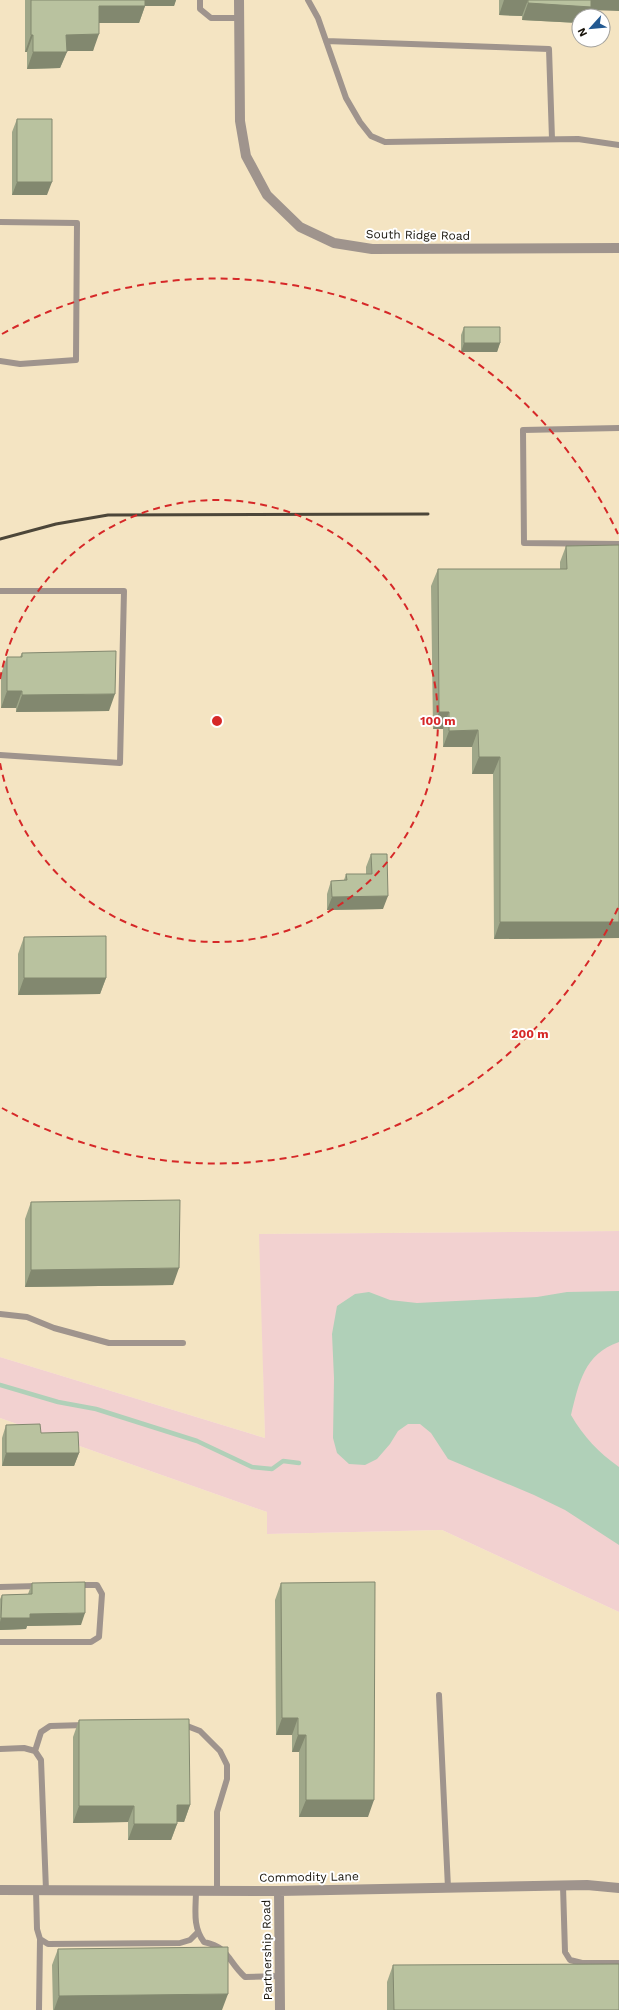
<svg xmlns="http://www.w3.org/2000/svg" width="619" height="2010" font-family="'Work Sans',sans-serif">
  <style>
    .built { fill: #f4e4c2; fill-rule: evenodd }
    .green { fill: #f2d1d0 }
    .water { fill: #b0d0b8 }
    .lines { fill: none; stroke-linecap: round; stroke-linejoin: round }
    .stream { stroke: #b0d0b8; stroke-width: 4.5 }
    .lane { stroke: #9f948d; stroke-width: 6 }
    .street { stroke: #9f948d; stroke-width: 10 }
    .rail { stroke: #4c4639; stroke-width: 3 }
    .wall { fill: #9fa789 }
    .shaded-wall { fill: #82886f }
    .building { fill: #b9c29f; stroke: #82886f }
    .ring { fill: none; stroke: #d62828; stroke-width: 2; stroke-dasharray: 7 5 }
    .labels { text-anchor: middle; stroke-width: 4; stroke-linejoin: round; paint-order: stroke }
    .street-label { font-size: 12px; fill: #17130a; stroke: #fff }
    .centre { fill: #d62828; stroke: #fff; stroke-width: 2 }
    .ring-label { font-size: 12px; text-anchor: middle; font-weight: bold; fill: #d62828; stroke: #fff; stroke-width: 4; stroke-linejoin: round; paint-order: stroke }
  </style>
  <rect width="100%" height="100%" fill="#fcf0d5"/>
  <path class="built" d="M0,0h619v1231l-359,3 5,204 -265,-81zM579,16h24v24h-24z
    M0,1418l267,94v22l175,-4 177,82v398h-619z"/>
  <path class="green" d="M619,1231v381l-177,-82 -175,4v-22l-267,-94v-61l265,81 -6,-204z"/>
  <path class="water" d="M619,1291v51c-35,12 -40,41 -48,73 12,21 28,38 48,52v78l-54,-35 -31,-15 -86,-36 -17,-26 -11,-9h-12l-10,7 -8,13 -13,15 -12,6 -16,-1 -12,-11 -4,-15 1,-60 -2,-44 5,-28 18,-12 14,-2 21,8 27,3 120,-6 30,-5z"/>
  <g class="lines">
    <path class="stream" d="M0,1385l58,17 38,7 101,32 55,26 20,2 11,-8 16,2"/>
    <path class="lane" d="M200,0v9l11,9h28
      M308,0l10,18 28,80 14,24 11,14 14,6 193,-3 41,6
      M326,41l223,8 3,90
      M0,222l77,1 -1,137 -56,4 -20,-3
      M619,428l-96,2 1,113 95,1
      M0,591h124l-4,172 -120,-8
      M0,1314l27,3 27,11 55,15h74
      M0,1587l38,-1
      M0,1642h91l8,-5 3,-43 -5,-9h-19
      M439,1695l9,193
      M182,1724l18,7 20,20 7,14v14l-10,33v78
      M0,1749l24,-1 11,3 6,9 5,130
      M35,1751l6,-19 9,-6 35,-1
      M563,1886l2,66 5,8 12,3h37
      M36,1890l1,39 3,10 8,5 132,-1 10,-3 7,-7
      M196,1890c0,19 -4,36 8,52 25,5 24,20 41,35l35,-1
      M39,2010l1,-71"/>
    <path class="street" d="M239,0l1,121 6,35 21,39 33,32 34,16 38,6 247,-1
      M0,1890l279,1 308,-6 32,3
      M279,1891l1,119"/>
    <path class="rail" d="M0,539l56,-15 52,-9 320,-1"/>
  </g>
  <path class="wall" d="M25,0h151l-2,6h-29l-6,17h-40l-6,28h-26l-7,17 -33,1v-17h-2z
    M499,0h120l-29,10 -3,6h-8v7l-57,-3v-4l-23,-1z
    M17,119l30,76h-35v-63z
    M464,327l36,16 -3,9h-36v-17z
    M619,545v393l-125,1 -1,-165h-21v-27h-29v-18h-10l-2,-143 7,-17h122v-7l6,-16z
    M22,653l87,58 -93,1v-4h-15v-34l6,-17h13z
    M371,854l12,55 -56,1v-16l4,-13 13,-1 2,-6h20v-7z
    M24,937l82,41 -6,16 -82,1v-41z
    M31,1202l142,83 -148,2v-68z
    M6,1425l35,8 38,20 -5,13h-72v-28z
    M32,1583l49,42 -54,1 -1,3 -26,1v-31l2,-4 26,-1z
    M281,1583l87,234h-69v-65h-7v-17h-16l-1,-135z
    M79,1720l111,85 -6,17h-7v2l-6,16h-43v-18l-55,1v-86z
    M58,1949l164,61h-169l-1,-45z
    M393,1965l226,45h-232v-28z"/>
  <path class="shaded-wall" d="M141,0h35l-2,6h-35z
    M504,0h24l-6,16 -23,-1z
    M589,0h30v11l-29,-1 -3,6h-8v7l-57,-3 6,-17z
    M99,6h46l-6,17h-46z
    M99,34l-6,17h-33l6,-16z
    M31,35h2l-6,17h-2z
    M33,52h34l-7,16 -33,1z
    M17,182h35l-5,13h-35z
    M464,343h36l-3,9h-36z
    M7,691h15l-6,17h-15z
    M115,694l-6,17 -93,1 6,-17z
    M439,712h10l-6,17h-10z
    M478,730l-6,17h-29l6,-16z
    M479,757h21l-7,17h-21z
    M388,896l-5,13 -56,1 5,-13z
    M500,922h119v16l-125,1z
    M24,978h82l-6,16 -82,1z
    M179,1268l-6,17 -148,2 6,-17z
    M6,1453h73l-5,13h-72z
    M85,1613l-4,12 -54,1 -1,3 -26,1v-8l1,-4 29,-4z
    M282,1718h16l-6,17h-16z
    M298,1735h8l-7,17h-7z
    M306,1800h68l-6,17h-69z
    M177,1805h13l-6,17 -13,-1z
    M79,1806h55l-6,16 -55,1z
    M134,1824h43l-6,16h-43z
    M228,1994l-6,16h-168l5,-14z"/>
  <path class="building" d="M31,0h114v6h-46v28l-33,1 1,17h-34v-17h-2z
    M528,0h63v7l-63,-4z
    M17,119h35v63h-35z
    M464,327h36v16h-36z
    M619,545v377h-119v-165h-21l-1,-27 -29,1v-19h-10l-1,-143h129l-1,-23z
    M116,651l-1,43 -93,1v-4h-15v-34h15v-4z
    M371,854h16l1,42 -56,1 -1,-16 16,-1 -1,-6h26z
    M106,936v42h-82v-41z
    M180,1200l-1,68 -148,2v-68z
    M40,1424l1,9 37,-1 1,21h-73v-28z
    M85,1582v31l-55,1v4h-29l1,-23 30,-1v-11z
    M375,1582l-1,218h-68v-65h-8v-17h-16l-1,-135z
    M189,1719l1,86h-13v19h-43v-18h-55v-86z
    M228,1947v47l-169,2 -1,-47z
    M619,1964v46h-225l-1,-45z"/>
  <g class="ring">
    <path d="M0 679A221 221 0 1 1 0 763"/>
    <path d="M618 908A443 443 0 0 1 2 1108M2 334A443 443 0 0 1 618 534"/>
  </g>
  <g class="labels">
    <g class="street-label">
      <text transform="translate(418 235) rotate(1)" y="4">South Ridge Road</text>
      <text transform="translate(309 1877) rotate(-1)" y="4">Commodity Lane</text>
      <text transform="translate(267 1950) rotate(-91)" y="4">Partnership Road</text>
    </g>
  </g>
  <circle cx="217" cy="721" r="6" class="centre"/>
  <g class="ring-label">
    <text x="438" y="725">100 m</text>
    <text x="530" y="1038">200 m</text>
  </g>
  <g transform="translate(591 28) rotate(243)"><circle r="19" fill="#ffffff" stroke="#a2a19d"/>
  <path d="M0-3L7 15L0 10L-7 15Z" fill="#225991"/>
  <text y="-6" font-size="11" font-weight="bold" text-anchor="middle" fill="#17130a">N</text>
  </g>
</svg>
